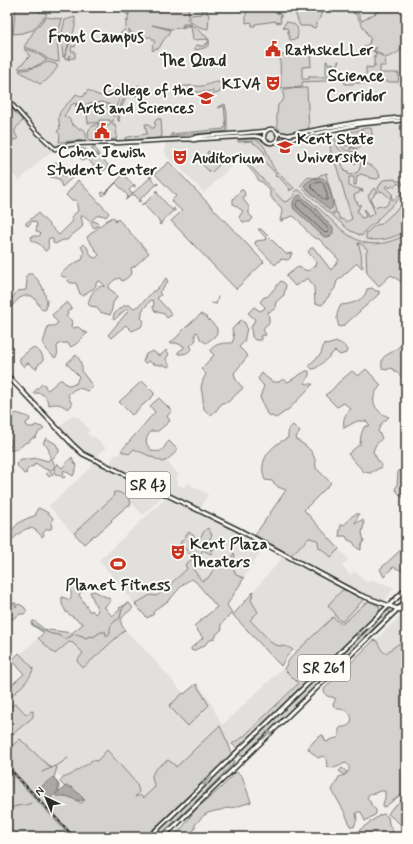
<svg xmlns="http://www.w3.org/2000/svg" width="413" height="844" font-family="Mynerve,sans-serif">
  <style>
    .built { fill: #e1e0dc }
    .green { fill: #d3d2cf; stroke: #7f7e7d; fill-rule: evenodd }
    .water { fill: #aaa9a7; stroke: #777775 }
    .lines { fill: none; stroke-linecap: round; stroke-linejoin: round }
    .shore { stroke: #5e5d5d; stroke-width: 1 }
    .stream { stroke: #777775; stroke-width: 1 }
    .secondary-casing { stroke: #2b2b2b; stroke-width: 5.5 }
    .primary-casing { stroke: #2b2b2b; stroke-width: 6 }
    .secondary { stroke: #fdfcf7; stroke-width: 2.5 }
    .primary { stroke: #fdfcf7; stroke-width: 3 }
    .rail-casing { stroke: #2b2b2b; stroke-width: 2.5 }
    .rail { stroke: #fdfcf7; stroke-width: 1; stroke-dasharray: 3; stroke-linecap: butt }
    .oneway { stroke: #9e9e9b }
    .labels { text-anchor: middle; stroke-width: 4; stroke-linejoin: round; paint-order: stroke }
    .shield { fill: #fdfcf7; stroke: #6a6a68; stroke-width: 1 }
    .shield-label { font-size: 15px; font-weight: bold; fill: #2b2b2b }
    .poi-label { font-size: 16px; font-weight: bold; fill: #2b2b2b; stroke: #fdfcf7; text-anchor: start }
    .neighbourhood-label { font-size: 17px; font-weight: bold; fill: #2b2b2b; stroke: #fdfcf7 }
  </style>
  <rect width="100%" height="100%" fill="#f0efeb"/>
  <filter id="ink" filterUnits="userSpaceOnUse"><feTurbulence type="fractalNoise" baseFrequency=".025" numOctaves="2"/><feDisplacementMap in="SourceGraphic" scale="8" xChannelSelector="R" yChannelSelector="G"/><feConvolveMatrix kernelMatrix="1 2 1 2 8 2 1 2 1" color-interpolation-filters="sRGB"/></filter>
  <g filter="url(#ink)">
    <path class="built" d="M12,7h394v278l-12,-12 -15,13 -22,-24 -9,8 -107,-113 -37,36 -30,-31 -1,1 -6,-6 -2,-6v-11l-88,4 -20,4 -13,9 -25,24 -12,-13v-31l16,-16 -1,-1 3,-1 -18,-20v-87z
      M73,414l2,3h3l12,13 -3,3 5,5 2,-2 12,12 -8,7 2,3 -1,3 10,5 6,-12 3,1 2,-2 1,-2 8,3 5,-5 29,13 3,-2 13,15 -4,4 3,2v4l6,3 3,-5 21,11 -8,16 -35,-16 -22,21 -17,-18 -8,-5 -45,42 -24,-28 41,-38 4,-8 -11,-6 -26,-25z
      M166,498l38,18 1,-3 60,31 -21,34 -8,-3 -5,-11 3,-3 -2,-6 -5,8h-2l-5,-3 -12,18 -5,3h-2l-7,-9 -1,-4 19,-33 -4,-7 -3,1 -6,10 -10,-7 4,26 -5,11 -31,27 -7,-1 -15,9 -36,-44z
      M309,538l9,3v5l1,2 4,2 8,7 8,-8 9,10 -6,7 8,9 5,-4 12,12 6,-3 15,5 6,3 -11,16 -15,-6 -4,6 -16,16 -6,4 -9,-7 -37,35 -7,-5 -12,-1 -4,-2 -23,-25 8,-7 -7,-12 3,-9 26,-31 2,-4 20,12 3,-2 -15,-9z
      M403,614l3,2v24l-4,4 -16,9h-2l-2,-2 -6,-11 7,-8z
      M125,630l24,24 35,40 13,-11 10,13 15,29 9,-8 52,-49 15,16 -1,1 -54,52 -12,8 -2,2 -27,-4 -59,55 -3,-3 -3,-11 -40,-23 -15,6 -13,10 -7,1 -23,-22 -32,-6v-11l26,-22 -1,-6 -6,3 -3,-2 -5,-7 -8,1 -3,-3v-2l21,-23 -10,-11 2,-12 18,-17 16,15 15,-11 4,1 10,10 -1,2 1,13z"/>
    <path class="green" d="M20,7h9l10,4 1,2 2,-1 5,2 -14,16 -11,3 -9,1 2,-22z
      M115,7h75v1h-2l1,8 -2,2 5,6h-9l-1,3 3,-2 1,2h-2l-1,2 -1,-2 -1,1 -10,1 -19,-4 18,5c-2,8 -4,6 -7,11 -2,3 -2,5 -5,8l-2,-1 -3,3 -1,-2 1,-2 -1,-2 3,-3 -5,-6 -2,2 -2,-2 -2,2 -1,-2 -2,2 -2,-2 -7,7 1,-2 -2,-4 1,-5 -1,1 -2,-4v4l-3,1h-6l6,-6v-6l1,-2 1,2v-4l2,-9 -2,6z
      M246,7h28l4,7 2,-1 2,4 -2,-1 1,6 -5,1v-2l-21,3v2h-3v-3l-1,-1 -5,1z
      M293,7h24l3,6h2l-7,15 -6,-2h-9z
      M386,7h20v37l-4,1 1,1c-4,8 -10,9 -18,12l-2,-2 2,3 1,7h-6v7h19l-1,9h-11l-1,-2h-1v2h-4v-2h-1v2h-10v-1l3,-1h-4v3h-14l-2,-2h-1l2,2 -1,1h-8l-1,-3 9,-1 -1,-3h12v-1l2,-1v-8l7,1v-2l3,-1h-2v-7l2,-1h-3v-1l4,-1 -5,-5c4,1 7,6 11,6l-7,-5 -4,-2 5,-1h-6l-1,-1 -9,3v-1l9,-6 -1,-2 2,-1 -16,-27 -2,1v-4l3,4 2,-1 4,8z
      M202,9h4l3,7 -1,13c-9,-2 -19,-4 -19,-15l2,1 11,-1z
      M46,17l16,2 -5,20 2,23 -2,-1v1l-8,-2 -12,-9 -13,-4 10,-16z
      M75,17v10l-3,9 8,2 -7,-1 -1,6 1,-3h3l-1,7 -3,-1 -1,5h4v7h-3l-4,2 2,-5 -3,4 -3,-1 8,-21c-5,5 -4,15 -9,20l-2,-21 4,-16z
      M286,22c12,1 13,7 11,17l-7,1 -3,-12h-3l-1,-1z
      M187,25c7,0 10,3 14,8 2,1 7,4 8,7 3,8 -9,9 -14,10v-4l4,-1v1h5l1,-2h3v-5l-15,1 -2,-14h-4z
      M24,49h1l10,3 12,8 -13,7 -15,2v-2l11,-11z
      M310,50l1,17 -5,-1v1h-4v12h7v-3l1,1h16v-16l2,1v2l5,-1 -1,2 6,-1v-3h1c-2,5 -4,3 -7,8 -3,4 -3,8 -7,12l-23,1v2l2,2h-2v1l-21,1 -1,-27 1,-5 4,-2z
      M48,62l8,2v1l2,1c-5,8 -9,14 -18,18l-21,-13 1,-1c10,1 19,-5 28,-8z
      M216,82l8,1 -5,10 -6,1v-3l-28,2 -6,-2v-5c4,0 6,0 10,0 4,-1 9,1 14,0 4,-1 8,-3 13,-4z
      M140,85l2,5h-4l1,7h-2l-2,-6 -7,2 -8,18 -1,9 1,1h-2c-2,-12 8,-23 7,-33l1,-2 8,1z
      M119,88v2l2,-1v6l-5,12 -14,-5 -20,3 -1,2 -3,-1 -1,2 -1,-1v-1l-1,-1 1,-1 2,2v-2l-3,-1 -4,2 -7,11 7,4 -1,1 3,4 7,4 2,-1c4,2 5,8 4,12l-27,2 1,-7 -3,-4 3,-2c-3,-17 -1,-17 11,-29l2,-1 3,-5 7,3 5,-7c5,3 14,8 19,5 1,-1 2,-2 3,-2 3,-3 6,-2 9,-5z
      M307,88l2,42c-29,6 -35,7 -31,-25l6,-6 -1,-8 2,-2z
      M98,104l6,1 11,4 -2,13h-3v-2h-11v2l-5,1h-6l-1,-9 -4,-3 2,-3v-1z
      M225,104l2,10v17l-56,5v-2l53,-5v-1l2,-1 -2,-21 -6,2v-1z
      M12,109l11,12c-3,3 -9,7 -8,12 1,2 2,4 3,6l-2,1 -1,-1 -8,8v-33z
      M157,119h4l1,17 -3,2 -34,2v-2l3,-1 19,-3 -2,-10h4l2,4h3l2,-4 -2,-1z
      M99,123l-2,5v8h8l1,-6h-1v-4h4v-2h6l2,12 -1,3 -8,1h-19c-2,-12 0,-12 10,-17z
      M369,128h2l2,11 -2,5 -3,-1 -5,3h-3l-2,3 -6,-2 -2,1v2l2,-3 5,3 -1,3 -4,-2 1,1c-10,-1 -14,-5 -15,-15 5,-6 11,-5 18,-6 4,-1 8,-3 13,-3zM366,132l2,5 -3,5 -20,4v-2h1v-2l1,-1v-2l5,-1v-2z
      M331,133h2l5,15 3,3 17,9 -1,3 -1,-1 -1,2 -4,-2v-1l-8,-4 -2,4 4,11h3v2l2,1 8,-3 3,-7 -1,-1 1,-2c8,3 17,5 19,15l-3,2 -7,-1v-1l-9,-3 -4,2 -1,9h-2v-8h-5v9l14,4v2h-2v-2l-2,1v2l-5,2 1,5 3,3v2h3l-2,1v3l-2,1 4,8 5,-1 -2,-7 1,-1 3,8 7,-4c-3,-6 -4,-12 -7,-17l6,-8 2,1 2,4 -3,-1 -1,4 -3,3 1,4 3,4 5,-2 1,1h2l2,1 6,-8 -9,-8 -2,1 -2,-4 5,-8 12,-1 1,2h5l2,3 -2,2 -3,-3 -4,4 -2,-1 -2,2 -3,-3 -2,2 8,8 -2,1 2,4 13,-11v3l-29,28v2c-6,3 -12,7 -15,14l-13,-6 -17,-15 5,-3 3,7c6,0 4,5 12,0l-15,-51 -6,-15 -2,-15 -1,-1 -10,1v1l-2,-3 13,-2z
      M252,139c16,2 15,20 23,31 6,6 13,12 19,18l-5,3 1,-2 -12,-13 -2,1 -1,-1 1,-2 -13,-14 -2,1 -1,-1 5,-7 -9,-9h-2l-1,-3 -15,1v-2z
      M92,147h2l4,5v2l10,11 -1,3 -8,7h-1l-2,-6 -8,-10 -5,1 -3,-2 2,-3 -2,-6c10,-2 8,7 16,9l2,-2 -6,-7z
      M208,151l3,2 -2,4h4l7,7 -9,9 -10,-10 7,-8 -1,-2z
      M241,156l43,46 2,-1 1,1 8,-7 -1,-2 3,-3h2l43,40c22,18 39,17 64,5v52l-3,-4 -12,-8 -12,11 -12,-13 -1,-21 2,-2 -7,-6 -3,-1c2,6 5,15 3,21l2,2 -1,2 -5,-5 -20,18 -2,7 -13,17 -7,-2 -1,-16 -6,-9 -13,8 -9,-10 12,-9 10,4 8,-6 1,-2 -9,-11 3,-4h3l17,22 8,-10 -20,-21c-11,0 -16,-18 -26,-23l-9,3 -2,2h-2l2,-10 -1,-4 -7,-6 -4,-6v-4l-8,-9 -3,-1c-4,-9 -15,-16 -18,-25z
      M56,162l2,3h2l2,5 -1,5 12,2 -11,10 -3,-8 -9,-2 -3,-4 6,-3 2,-3 -2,-3z
      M169,162l95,100 -28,27 -65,-68 11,-10 -11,-10 5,-5 -21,-22z
      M327,173v1l-1,1 10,36 -6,3 -30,-28 7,-8 4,-1 1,1 7,-1 1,-2z
      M123,174h3l-1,2 8,9 1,-1 1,1v2l-2,-1 -4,4 3,4 18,-16 -1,-1 1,-1 2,1 -1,1 5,6 2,-1v1l-1,1h-1l-16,14 1,2 -2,1 -1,-1 1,-1 -4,-5h-3l-7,5 3,-2 -1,-1 1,-1 -12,-13 -13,13 -2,-3 2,-1 2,1 18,-18z
      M78,180l31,33 -3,4c-5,-4 -12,-1 -14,4l1,1 2,-1 4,4 -5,3 -6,-9 -4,-3h-3l2,10c-5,5 -12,9 -16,14h-4l-8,4 -2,-1v-4l-4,-1c-2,4 1,8 -2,12l-2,1c-5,-7 -5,-7 -13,-10l-1,-5h8l2,-2 -1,-1 -4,-2 1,-6 -1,-3 -4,-1 -4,5 -2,-1v-2l12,-10 21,22 14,-14 -2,-4 7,-6 -2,-11h-5l-5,-5z
      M241,190h2l2,4 -2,5 6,8v7l4,4 -3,4h-7l-4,-5 4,-6 -10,-7v-5z
      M155,191h3l-1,2 15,17 2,-2 1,2v1h-2l-12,11 1,1 -2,2 -1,-1 1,-2 -16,-17 -2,1 -1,-1 2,-2 1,1 12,-11z
      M406,201v30c-13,7 -25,11 -40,8v-6l7,-6 6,-3 1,1z
      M113,217l3,2 -1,3 3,-3 31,34 -14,13 -4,2 1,5 -5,5 -5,3 -2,-3c-6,1 -10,5 -12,10l7,5 2,4 -4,6 -2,10 -1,2 -10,-3 -4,-5 -6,-1 -2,-2c2,-9 7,-19 17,-18l-4,-4 -2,-1 -3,2v3l-3,3 -4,2 -6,5 -3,-2 -4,-11h-5l-3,-2v-2l-2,-2h-3l-3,-3c4,-4 17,-13 22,-14l1,-3v-3l1,-1 -3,-7 2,-2 4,3 5,10 4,1 3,-3 -12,-17 1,-2 18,-15z
      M258,229h3l25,25 6,-1 -2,5 -2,2 -7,-1 -6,6 -20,-21 1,-3 8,-1 3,-1z
      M28,274h4c5,5 10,10 12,17 1,3 1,6 3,9l-1,9 -2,1 -3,-1 -5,-9 -4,-4c-14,-2 -16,7 -25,15v-9l4,-2 6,-9 9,-1 1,-9 -2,-4z
      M166,278l2,4 -4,3 1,1 -6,6 2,3 -4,3 14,15 1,2 -5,3 -3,-4 -9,-3 -2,-3 1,-6 -2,-2 -2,1 -8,10v4l-1,3 3,3 -3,6 -9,4 -6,-6 -15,13 -3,-3 21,-25 -2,-1 -2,1 -11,10 -1,-2 1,-4 11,-9h4l4,3c9,-2 14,-11 20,-17h2l9,-10z
      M281,281l3,2 2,2 -2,10 -8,7 -1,4 1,1 -3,3 -5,2 1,7v4l-4,3 -2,3 3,6 -6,1 2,4h-7l-3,-3 -1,-9 4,-9 -5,-4 -2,-2 6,-6 6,4 4,-2 1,-2 -5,-5 4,-5h3z
      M372,288l4,3h3v3l-30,27 -6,5 -4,1c-3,-10 -3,-13 2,-22 10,-1 24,-4 26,-16z
      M67,302l5,6 -5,4 1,2 -2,2 6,5 -1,5 2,2 5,-1 8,6h2c-7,4 -10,12 -18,14l-2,-4h-8l-3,3c0,4 2,9 -2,12l-9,-8 -3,-8 2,-5 3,-11h6l4,-3 -6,-8z
      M201,314l5,3 10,10 1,2v4l-3,4 -8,6 -6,-4 -1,-4 -2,-3 -2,1v3l1,4 -6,6 2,2c-4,6 -8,6 -14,6v-2l6,-4v-2l-8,-3h-6l7,-6 7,-8z
      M241,320l4,3 2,5 -3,14 -5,5 9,9 -14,17 2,7 7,8 -15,14 -6,1 -7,9 -5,3 -6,-6 -1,-5v-5l-2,-12 2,-7 3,-6 -5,-5 13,-14 -4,-4c5,-8 13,-8 22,-8l2,-5 -2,-9z
      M337,342c5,1 7,3 10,8l-1,3 -6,2 -5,-4c-4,3 -17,18 -22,18 -2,0 -2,-1 -3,-2l-1,-2 12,-11 3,-11 2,2z
      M400,346l6,3v32l-13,-12 -3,-1 -3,2 -4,-1 -1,-1c-1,-11 1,-11 10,-16 2,-1 5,-4 8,-6z
      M32,348c6,1 12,6 11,13l-5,4 -2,4 -8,-6 -2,1 -2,3c-2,-3 -5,-4 -4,-9z
      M166,350l3,4 -3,5 4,7 -2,1c-6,-4 -13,0 -19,-6l-4,2 -2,-1 3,-8 7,-3 6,5 2,-1z
      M76,355c4,4 7,12 6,17l10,13v3l-4,3c-11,-4 -12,-4 -20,4l4,10 -4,4c-8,-5 -9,-6 -19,-4 -4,-11 -5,-12 -16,-12l9,-9 3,1v2l3,3 12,-10h2l5,5 9,-1 3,-8 -11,-11 -1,-2z
      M366,369l15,16c-2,3 -5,6 -6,9 -5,11 5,20 14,23l-8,7 -3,7 4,7 -7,8 -2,6 9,15 -12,6 -6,-1 -16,-18 12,-10 1,-9 3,-8 6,-2 -4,-4h-9l-13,7c-1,-9 0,-13 7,-19l-7,-6 -7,4 -12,-12 7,-5 6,-7 14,-12 6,5z
      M306,371h3v4l-4,8 3,1h5l-24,25 -13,9 -9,-4 -7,-17 4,-11 -6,-7 4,-6 4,4 7,5h6l4,-3 5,3z
      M142,381l12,12v2l-22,20 -13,-13z
      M159,398l13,13 -5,5 3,5 -12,10h-7c-6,9 -7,11 1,20 14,2 9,-3 17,-10l9,9 -12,11v-1l-3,2 -29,-13 -5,5 -8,-3 34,-39 -5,-6z
      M16,413l13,4 1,3 -4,3 1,3 2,1h5l1,-2 7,2 2,2 -5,3 -3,5 -5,2 -3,4 -2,-1c-5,5 -10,9 -17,8l3,-9 -5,-4v-8l5,-5v-7z
      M293,425l7,7 -4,5 1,3c12,7 19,14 19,28l15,15 -27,27 35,39 -8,8 -8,-7 -4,-2 -1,-6 -1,-2 -8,-2 -18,17 -36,-20 31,-45 -8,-3 -6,-6 -7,-1c-8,-19 6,-35 23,-42 0,-6 0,-10 5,-13z
      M46,438l10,6 3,6v2l-7,7 3,7 -1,2 3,-2v-3l5,5 10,-11 2,6 3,3 -4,10 -9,-6 -1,3 2,4 -2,1 -2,-2 -6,-2 -1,-2v-4l-4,2 3,4 -4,3 -3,-4 3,-3 -4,-1 -8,-5 -2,-1 -1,3 -4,1 -4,4 1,2 -3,1 -8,-10 5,-5h9l7,-1 11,3 2,-2c0,-6 -1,-12 -7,-16z
      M400,470l6,1v28l-5,-3 -6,-7 2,-3 1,-14z
      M114,492c7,-1 13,5 17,10l-1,3 -3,1 -16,14 1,1 -17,15 -1,-1 -10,9 -10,-11 39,-36z
      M38,508c6,2 11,5 15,10l-2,6 1,3 -1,2h-4l-4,4 1,2 -2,2c-11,-16 -19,-7 -30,3l-3,-4c3,-7 9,-14 17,-17 4,-2 6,-2 10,-4v-3z
      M356,514h3l-4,9c3,0 5,-3 8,-3l1,4 -2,9 2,8 -3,4v5l-4,-2 -4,-6 -5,-2 -2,-4h-7c1,-4 0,-8 3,-12l2,1c5,-4 6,-9 12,-11z
      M208,528l4,7 -4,7 7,5 -2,3 -7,-4v1l7,4 -2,3 -8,-4 -8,13 -2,6 9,12 6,-3 12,-18 3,1 2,2h2l7,-10 1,3 -4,8 5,11 8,3 -17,27 5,8 -11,11 1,5 -6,6v2l-9,5 -2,3 -12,6 -2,-1v-2l12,-10 -9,-12 23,-19 -21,-25 -4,-3c-12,5 -15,14 -24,22 -5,4 -12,6 -15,12l1,1 -7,4 -12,-14 15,-9 7,1 30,-27 -2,-4 8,-7 -13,-15 9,-11 10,8c3,-4 4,-10 9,-12z
      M406,545v27l-13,-5 -9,10 -4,-8z
      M73,584l5,5 4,1 1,1 -3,2 -1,2 11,17 2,-2 3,4 3,-3 -8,-19 4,-1 16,8 1,2 -6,5v2l7,8 8,-6 -1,-2 10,-5 4,5c-9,8 -17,11 -8,22l-42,38 -6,-7 6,-8 -10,-10 -4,-1 -14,12 -17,-16 6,-5 -13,-9 2,-3h1l10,8 5,1 23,3 11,-9 -17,-12 -4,-8v-7l8,3c2,-6 2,-7 -2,-12z
      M342,590h4l16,8 1,2 -20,21h-2l-5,-5 -1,-3 -5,-5 -2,-3z
      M254,591l-3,9 7,12 -8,8 23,24c7,3 14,1 20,6l-6,6 -6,10 -48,-51z
      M369,601l8,4 3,2 -1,5 -137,133 -5,3 -3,-2 -2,-2 11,-7 54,-52 1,-2 -14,-14 5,-9 6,-7 38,-36 9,7c10,-7 17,-17 27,-23z
      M14,603h2l-1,3 1,1 1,-2 2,-1 5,3 3,4 -3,3h-4c-6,4 -9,5 -13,12v-16z
      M389,610l1,1v2l-22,21 -17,18 -99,95 -7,7 -5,2 -1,-2 28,-28 106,-103 11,-10z
      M376,640c3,4 5,12 10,13l8,-6 6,-4 3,1 3,-4v151l-20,15 -3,1v-3l2,-6v-7h-5l-5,2 -6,1 -2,4 4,5v2l5,5v4l-11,7 -4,-9h-3l-2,1 1,6 -3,8 -4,-1c-4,-14 -12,-24 -18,-36l7,-13 5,-2 -5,-4 3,-3 5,4 -3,3c6,-3 7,-8 2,-12 -5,1 -8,5 -14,5l-5,-2c-1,-4 0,-8 -4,-10l-5,2 -9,-8 -1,-2 7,-8 7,-5h1l2,6 3,1 1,-2 8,-2 2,-2v-7l2,-2c2,0 4,0 6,-1 8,-4 4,-13 -1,-16 -5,-1 -12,0 -13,-6l2,-3v-3c-5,-2 -11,0 -11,-9l49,-48z
      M19,653l14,15c0,10 -19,25 -26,33v-13h1l16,-14 -12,-14z
      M196,684l13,21 -21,21 -19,-20 14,-13 1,1z
      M7,703l3,3 5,-2c5,2 7,7 11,10l6,-3h1v6l-26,22z
      M220,726l11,24v5l-86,82h-71l-67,-72v-15l13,-11 31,29 4,-2 2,1 -3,11 5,7 -1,10 12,2 11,6 4,-3 -8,-6 -6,-7h-6l-5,-5 2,-4c10,-2 12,-6 20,-11 4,-2 7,-3 10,-7l5,1 10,-11 30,34 2,8 -4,5 5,-2 3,3 12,-11c-1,-3 -3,-7 -3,-10 0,-7 10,-13 16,-17l7,5 1,2 41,-39z
      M234,760v3l-37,37 -39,37h-8l77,-73z
      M7,769l64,68h-64z
      M236,772l6,4 9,26 -15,5 -13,2 -2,1c-14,2 -17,4 -26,15v4l-5,5 1,3h-19l11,-10 12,-17 26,-22z
      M406,797v28l-2,2 -16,-13 4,-6z
      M384,814l4,3 1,7 4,8 -2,5h-41l30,-22z"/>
    <path class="water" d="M321,178c1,0 2,0 3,1 4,2 11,25 8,29 0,1 -2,1 -3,2l-25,-24c2,-6 11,-8 17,-8z
      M300,195l2,2 13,11 14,16 4,4v5l-4,4h-4l-2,-1 -29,-27c-3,-5 0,-12 6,-14z
      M53,777l1,1c8,12 4,12 -5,22l-9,-8 1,-5z
      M66,786c6,0 15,9 18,14 -10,2 -11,-3 -19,-4 -3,-1 -6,1 -9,0v-2z"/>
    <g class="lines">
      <path class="shore" d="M315,183l6,-1 2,1c2,5 5,12 4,17h-3l-13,-13v-3z
        M300,200c11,8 21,19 29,30l-1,2 -3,1 -28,-26 -1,-3z"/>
      <path class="stream" d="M212,303l4,1
        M216,304l2,-7
        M32,624l12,7 8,3 6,1 7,4 10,-5 8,2 2,2 6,-2 2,1 8,-5h5v4l1,1 3,-3c-1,-9 3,-12 10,-16l2,-9 5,-6
        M42,772l16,-7 10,-7
        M7,810c3,-1 6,-3 10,-4 5,-1 8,0 14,-3
        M7,831l7,6"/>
      <defs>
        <path id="secondary" d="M7,99l30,33 18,17c17,-8 38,-5 58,-6 25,-1 51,-3 77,-4l3,1 7,-1 55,-3 5,1 5,3
          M264 136a7 7 0 1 1 14 0a7 7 0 1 1-14 0Z
          M277,133l11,2 70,-13 48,-5
          M190,139c8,-4 19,-3 28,-4 16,-1 32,-2 48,-4
          M276,142l85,-18 45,-4"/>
        <path id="primary" d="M7,9l2,-2
          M7,375l66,70 10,9 154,75 106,57 17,9 46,17
          M149,837l41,-39 45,-44 171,-165
          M162,837l15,-13 229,-223"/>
      </defs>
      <use href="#secondary" class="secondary-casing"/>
      <use href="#primary" class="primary-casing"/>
      <use href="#secondary" class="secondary"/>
      <use href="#primary" class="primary"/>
      <defs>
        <path id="rail" d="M7,766l67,71"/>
      </defs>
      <use href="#rail" class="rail-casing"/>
      <use href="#rail" class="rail"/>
    </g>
    <defs><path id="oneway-shaft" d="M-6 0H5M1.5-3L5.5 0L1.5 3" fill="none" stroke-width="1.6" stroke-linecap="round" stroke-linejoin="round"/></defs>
    <g class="oneway">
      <use href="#oneway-shaft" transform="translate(361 633) rotate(136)"/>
      <use href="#oneway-shaft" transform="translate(267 735) rotate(-44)"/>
      <use href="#oneway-shaft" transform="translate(207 781) rotate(135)"/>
    </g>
  </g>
  <defs>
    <symbol id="civic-bare" viewBox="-9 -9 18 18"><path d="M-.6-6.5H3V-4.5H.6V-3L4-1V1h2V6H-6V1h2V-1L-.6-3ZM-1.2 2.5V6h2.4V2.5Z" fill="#c8321e" stroke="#fdfcf7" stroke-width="2.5" paint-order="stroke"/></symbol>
    <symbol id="theatre-bare" viewBox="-9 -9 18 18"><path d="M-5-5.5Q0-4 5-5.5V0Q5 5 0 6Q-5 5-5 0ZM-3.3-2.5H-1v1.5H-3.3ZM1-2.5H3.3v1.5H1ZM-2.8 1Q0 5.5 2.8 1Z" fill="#c8321e" stroke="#fdfcf7" stroke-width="2.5" paint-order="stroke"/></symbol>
    <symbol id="university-bare" viewBox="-9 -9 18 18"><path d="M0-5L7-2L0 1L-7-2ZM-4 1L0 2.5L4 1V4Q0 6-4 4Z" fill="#c8321e" stroke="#fdfcf7" stroke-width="2.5" paint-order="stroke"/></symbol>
    <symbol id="stadium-bare" viewBox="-9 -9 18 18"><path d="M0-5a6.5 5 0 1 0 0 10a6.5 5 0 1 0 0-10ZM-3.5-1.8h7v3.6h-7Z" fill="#c8321e" stroke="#fdfcf7" stroke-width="2.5" paint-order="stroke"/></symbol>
  </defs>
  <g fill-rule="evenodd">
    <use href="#civic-bare" x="262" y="38" width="22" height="22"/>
    <use href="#theatre-bare" x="262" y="72" width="22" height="22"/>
    <use href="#university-bare" x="195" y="87" width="22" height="22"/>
    <use href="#civic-bare" x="91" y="120" width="22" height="22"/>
    <use href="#university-bare" x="274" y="136" width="22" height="22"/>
    <use href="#theatre-bare" x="169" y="146" width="22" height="22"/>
    <use href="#theatre-bare" x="167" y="541" width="22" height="22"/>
    <use href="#stadium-bare" x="107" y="553" width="22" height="22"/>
  </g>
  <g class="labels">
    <g class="shield">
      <rect x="126" y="472" width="44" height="26" rx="3"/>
      <rect x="298" y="655" width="52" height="26" rx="3"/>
    </g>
    <g class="shield-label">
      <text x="148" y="490">SR 43</text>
      <text x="324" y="673">SR 261</text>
    </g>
    <g class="poi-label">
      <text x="285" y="55">RathskeLLer</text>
      <text x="261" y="89" text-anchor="end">KIVA</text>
      <text x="194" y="95" text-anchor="end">College of the<tspan x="194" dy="18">Arts and Sciences</tspan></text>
      <text x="297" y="144">Kent State<tspan x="297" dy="18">University</tspan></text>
      <text x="102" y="157" text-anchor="middle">Cohn Jewish<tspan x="102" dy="18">Student Center</tspan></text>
      <text x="192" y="163">Auditorium</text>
      <text x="190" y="549">Kent Plaza<tspan x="190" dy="18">Theaters</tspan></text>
      <text x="118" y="590" text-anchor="middle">Planet Fitness</text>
    </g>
    <g class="neighbourhood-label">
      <text x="96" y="42">Front Campus</text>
      <text x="193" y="66">The Quad</text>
      <text x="356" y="81">Science<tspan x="356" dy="20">Corridor</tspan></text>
    </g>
  </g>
  <rect width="413" height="844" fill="none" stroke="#fdfcf7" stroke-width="24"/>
  <rect x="12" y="12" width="389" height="820" fill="none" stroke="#2b2b2b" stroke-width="1.5" filter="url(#ink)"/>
  <g transform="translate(46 798) rotate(316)" stroke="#fdfcf7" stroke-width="3" paint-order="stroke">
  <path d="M0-3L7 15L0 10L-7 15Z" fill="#2b2b2b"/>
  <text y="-6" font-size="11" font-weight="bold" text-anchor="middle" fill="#2b2b2b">N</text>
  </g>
</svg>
